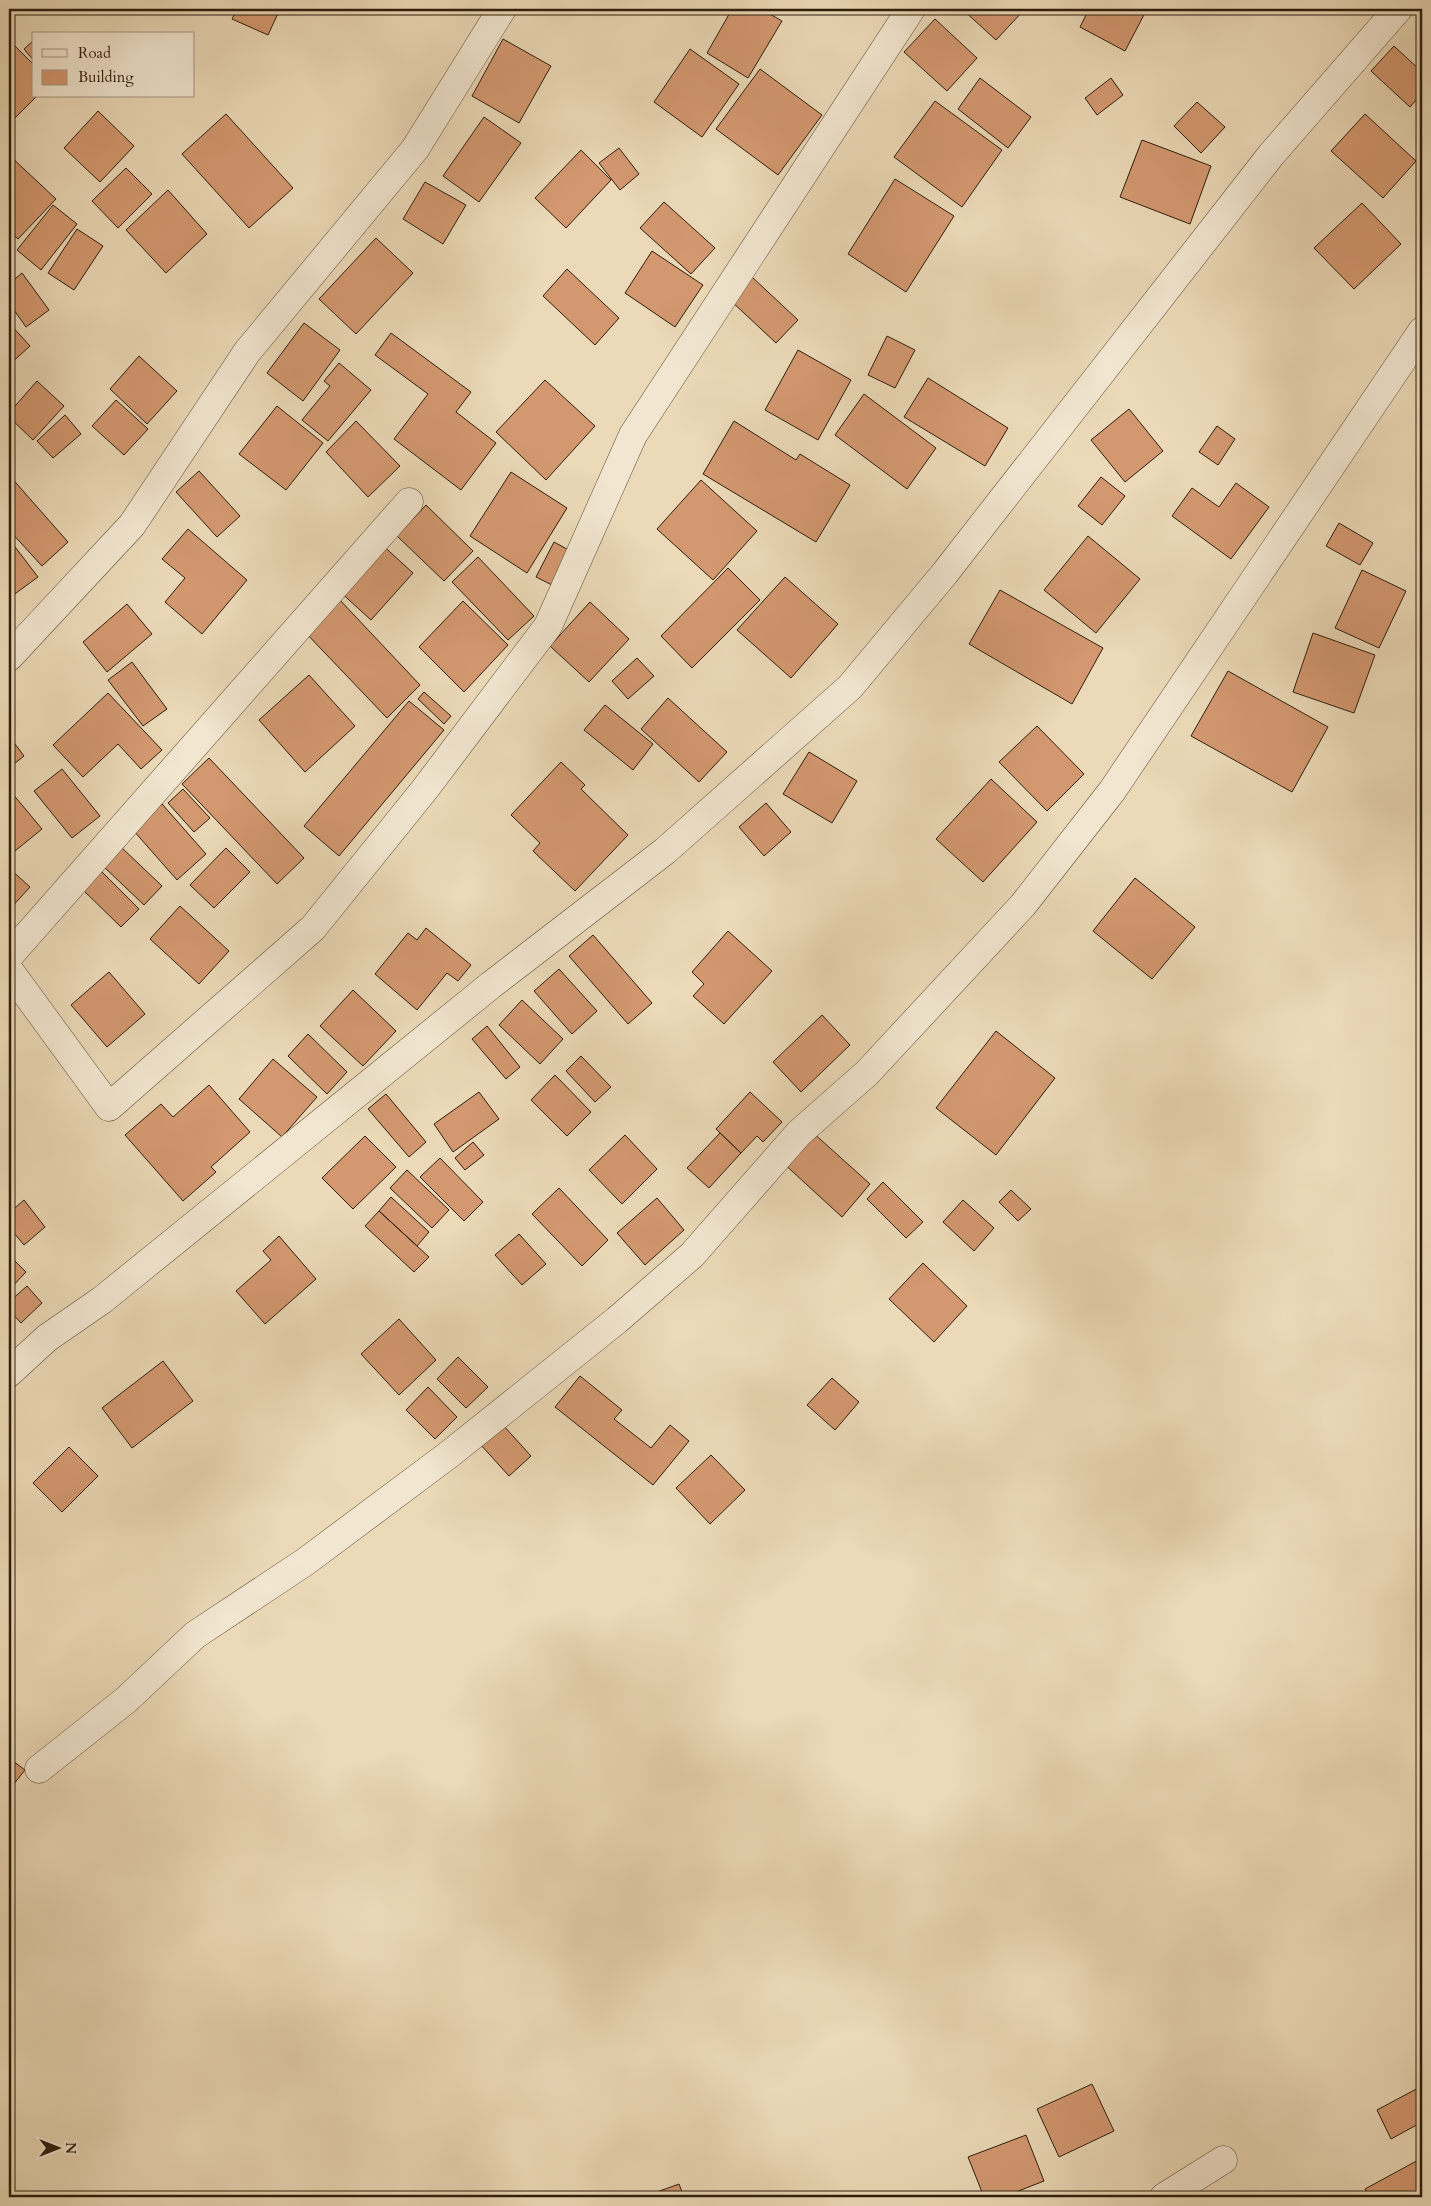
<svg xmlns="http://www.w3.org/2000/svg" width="1431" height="2206" font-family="Cardo,serif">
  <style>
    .building { fill: #d39870; stroke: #2e1e0c }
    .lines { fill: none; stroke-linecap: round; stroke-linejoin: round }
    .minor-casing { stroke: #5d4d37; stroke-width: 29 }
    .minor { stroke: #f2e6d0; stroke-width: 28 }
  </style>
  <rect width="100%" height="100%" fill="#ebd9b7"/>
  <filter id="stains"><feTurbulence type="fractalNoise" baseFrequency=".004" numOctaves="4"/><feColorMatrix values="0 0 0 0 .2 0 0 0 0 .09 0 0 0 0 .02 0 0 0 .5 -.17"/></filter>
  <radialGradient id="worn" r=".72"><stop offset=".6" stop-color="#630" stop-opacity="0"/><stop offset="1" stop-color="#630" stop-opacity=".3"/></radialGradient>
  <path class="building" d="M237,9h43l-12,26 -36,-16z
    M732,9h29l21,12 -34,57 -41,-25z
    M962,9h63l-29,31z
    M1089,9h58l-22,42 -45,-24z
    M935,19l42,39 -30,33 -43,-39z
    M503,39l48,27 -32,57 -47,-27z
    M34,40v21l-10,-12z
    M12,43l22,22v31h3l-24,24 -4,-4v-70z
    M1394,46l28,26v21l-12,14 -39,-36z
    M690,49l49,35 -37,53 -48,-35z
    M760,69l62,46 -44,60 -62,-46z
    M980,78l51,39 -23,31 -50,-39z
    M1111,78l12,17 -26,20 -12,-17z
    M935,101l67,49 -40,57 -68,-50z
    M1197,102l28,25 -24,26 -27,-27z
    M98,111l36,35 -34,36 -36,-34z
    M226,114l67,74 -44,40 -67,-74z
    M1365,114l51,47 -33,37 -52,-47z
    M484,117l37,26 -42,59 -36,-26z
    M1142,140l69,26 -21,58 -70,-27z
    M619,148l20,26 -19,16 -21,-27z
    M581,150l30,30 -45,48 -31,-30z
    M9,155l47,44 -38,40 -9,-8z
    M126,168l26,26 -34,34 -26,-27z
    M895,179l59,37 -48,76 -58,-38z
    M425,182l41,23 -23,39 -40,-25z
    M168,190l39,44 -41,39 -40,-43z
    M664,202l51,46 -24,26 -51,-46z
    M1362,203l39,41 -47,45 -40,-41z
    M53,205l24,19 -36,46 -24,-20z
    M77,229l26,17 -29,44 -26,-17z
    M376,238l37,35 -57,61 -37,-35z
    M652,251l51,34 -28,42 -50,-34z
    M567,269l52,49 -24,27 -52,-49z
    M22,273l27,37 -23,17 -17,-24v-19z
    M752,277l46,43 -22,23 -46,-43z
    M9,323l21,23 -21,19z
    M304,323l36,27 -37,51 -36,-28z
    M391,333l80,59 -15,20 40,31 -35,47 -67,-51 34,-45 -53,-39z
    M887,336l28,14 -20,38 -27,-13z
    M798,350l53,30 -33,60 -53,-30z
    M139,356l38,35 -30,33 -37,-35z
    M339,363l32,27 -43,51 -26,-21 28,-34 -6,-5z
    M928,378l80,50 -23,38 -81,-49z
    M545,380l50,46 -49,54 -50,-48z
    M37,381l27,25 -31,34 -24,-23v-4z
    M864,394l72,54 -29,41 -72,-54z
    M116,400l32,29 -24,26 -32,-29z
    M277,406l46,37 -37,47 -47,-36z
    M1129,409l34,42 -38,31 -34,-42z
    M65,415l16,19 -28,24 -16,-17z
    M356,421l44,45 -32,31 -42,-45z
    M734,421l62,39 4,-6 50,31 -34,57 -113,-68z
    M1217,426l18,13 -17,26 -19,-13z
    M199,471l41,45 -23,21 -41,-45z
    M511,472l56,36 -40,65 -57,-37z
    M9,475l59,67 -26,24 -33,-36z
    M1101,477l24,19 -23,29 -24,-19z
    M701,480l56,51 -44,49 -56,-51z
    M1236,483l33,24 -38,52 -59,-43 20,-28 27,19z
    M426,505l47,46 -29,30 -47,-45z
    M1339,523l34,20 -13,22 -34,-19z
    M188,529l59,51 -45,54 -37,-32 20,-24 -23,-19z
    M1088,536l52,43 -44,54 -52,-43z
    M9,539l29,38 -26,19 -3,-5z
    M379,542l34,31 -42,47 -34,-31z
    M554,542l22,12 -18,34 -22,-11z
    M478,557l56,59 -26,24 -56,-58z
    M728,568l32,32 -68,68 -31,-32z
    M1362,570l44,21 -27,57 -44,-20z
    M785,577l53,47 -47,54 -54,-48z
    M1000,590l103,58 -31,56 -103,-60z
    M338,598l82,87 -33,33 -84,-88z
    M463,601l45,44 -44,47 -45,-45z
    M590,602l39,37 -40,43 -39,-36z
    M127,604l25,30 -45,38 -24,-30z
    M1313,633l62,22 -21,58 -61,-21z
    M637,658l17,18 -26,23 -16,-18z
    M132,662l35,47 -24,17 -35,-46z
    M1228,671l100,56 -36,65 -101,-56z
    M309,675l46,51 -50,46 -46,-52z
    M424,692l27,24 -7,8 -26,-25z
    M108,693l54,57 -21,19 -23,-25 -35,33 -30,-32z
    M668,698l59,54 -28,30 -58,-53z
    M409,701l35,29 -105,126 -35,-30z
    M605,705l48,39 -20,26 -49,-40z
    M1037,726l47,48 -37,37 -48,-49z
    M9,736l15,20 -15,12z
    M809,752l48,29 -25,42 -49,-29z
    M209,758l95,100 -27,26 -95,-100z
    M561,762l24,23 -4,4 47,46 -53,56 -42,-40 7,-8 -29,-28z
    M62,769l38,47 -28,22 -38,-47z
    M991,779l46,43 -54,60 -47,-43z
    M183,789l27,29 -16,14 -26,-29z
    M12,793l30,36 -27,22 -6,-8v-47z
    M766,803l25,29 -27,24 -25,-29z
    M162,804l44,50 -29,26 -44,-50z
    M120,846l42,40 -18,19 -42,-40z
    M226,848l24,24 -36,36 -24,-23z
    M9,868l21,19 -21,23z
    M99,869l40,40 -18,18 -40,-39z
    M1135,878l60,49 -43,52 -59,-48z
    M180,906l49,45 -30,33 -49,-45z
    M426,928l45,37 -13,16 -11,-8 -30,37 -42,-36 33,-41 9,7z
    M728,931l44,40 -48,53 -31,-28 11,-12 -12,-12z
    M593,935l59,68 -24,21 -59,-68z
    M559,969l38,42 -25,23 -38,-43z
    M109,972l36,42 -38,33 -36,-42z
    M353,990l43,41 -33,35 -43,-40z
    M522,1000l41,39 -23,25 -41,-39z
    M822,1015l28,30 -49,47 -28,-30z
    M487,1026l33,41 -14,12 -34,-40z
    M996,1031l59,47 -59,77 -60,-47z
    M308,1034l39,38 -20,22 -39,-38z
    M581,1056l30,31 -16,15 -29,-31z
    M273,1059l44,38 -35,40 -43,-38z
    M555,1075l36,37 -24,24 -36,-36z
    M209,1085l41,47 -39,35 5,5 -33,29 -58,-66 36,-31 12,13z
    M479,1092l20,27 -46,33 -19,-28z
    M750,1092l32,30 -19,20 -6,-6 -16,17 -25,-24z
    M386,1094l40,48 -17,15 -41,-48z
    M810,1130l60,54 -28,33 -61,-56z
    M720,1133l21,20 -32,35 -22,-20z
    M625,1135l32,34 -35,35 -33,-34z
    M365,1136l31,31 -43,42 -31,-31z
    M473,1142l11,13 -19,15 -10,-12z
    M440,1158l43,44 -19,19 -44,-44z
    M407,1170l42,40 -17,18 -42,-40z
    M883,1182l40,40 -17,16 -39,-39z
    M559,1188l49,52 -26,26 -50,-52z
    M1011,1190l20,19 -13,12 -19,-19z
    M391,1197l38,35 -12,14 -38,-35z
    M657,1198l27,32 -39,35 -28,-32z
    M24,1200l21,27 -21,18 -15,-18v-14z
    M963,1200l31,28 -20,23 -31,-29z
    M379,1211l50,46 -15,15 -49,-46z
    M519,1234l27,30 -24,21 -27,-30z
    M279,1236l37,43 -51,45 -29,-33 35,-31 -8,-9z
    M9,1255l17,17 -17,18z
    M923,1263l44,43 -33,36 -45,-43z
    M27,1286l15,17 -21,20 -12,-13v-8z
    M399,1319l37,41 -37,35 -38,-41z
    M458,1357l30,30 -22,21 -29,-29z
    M163,1361l30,40 -61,47 -30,-40z
    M580,1376l42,34 -8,9 37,29 19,-23 19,16 -36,44 -98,-78z
    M832,1378l27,24 -24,28 -28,-25z
    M428,1387l29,30 -22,22 -29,-29z
    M502,1424l29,32 -22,20 -29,-32z
    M69,1447l29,29 -36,36 -29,-29z
    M711,1455l34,35 -35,34 -34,-36z
    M9,1758l16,12 -16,20z
    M1092,2084l22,47 -55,26 -22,-48z
    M1422,2086v36l-31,17 -14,-29z
    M1026,2135l18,46 -41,16h-19l-16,-40z
    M1422,2158v39h-53l-4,-8z
    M679,2184l5,13h-41z"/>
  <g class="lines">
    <defs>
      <path id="minor" d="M9,657l123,-132 115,-173 168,-203 87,-140
        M9,956l400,-454
        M9,970l100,137 204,-179 112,-139 123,-163 85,-191 278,-426
        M9,1373l38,-35 55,-38 389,-315 174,-134 185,-164 95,-114 326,-418 127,-146
        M39,1769l87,-69 69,-65 110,-73 142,-106 170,-136 75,-65 107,-122 68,-60 156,-168 89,-114 310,-460
        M1164,2197l59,-37"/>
    </defs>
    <use href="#minor" class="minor-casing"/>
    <use href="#minor" class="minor"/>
  </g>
  <rect width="1431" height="2206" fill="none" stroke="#ebd9b7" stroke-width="30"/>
  <rect x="10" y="10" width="1411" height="2186" fill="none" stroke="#2e1e0c" stroke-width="2.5"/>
  <rect x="15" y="15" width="1401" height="2176" fill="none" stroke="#2e1e0c"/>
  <rect x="32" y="32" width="162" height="65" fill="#f2e6d0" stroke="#a49682"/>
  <rect x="42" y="49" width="25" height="8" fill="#f2e6d0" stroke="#a49682"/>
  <text x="78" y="58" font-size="15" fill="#2e1e0c">Road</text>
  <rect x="42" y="70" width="25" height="15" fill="#d39870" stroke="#a49682"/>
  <text x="78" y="82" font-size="15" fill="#2e1e0c">Building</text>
  <g transform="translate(58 2148) rotate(90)" stroke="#f2e6d0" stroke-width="4" paint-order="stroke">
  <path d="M0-4L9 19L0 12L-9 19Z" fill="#2e1e0c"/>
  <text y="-8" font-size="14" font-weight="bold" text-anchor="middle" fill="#2e1e0c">N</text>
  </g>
  <rect width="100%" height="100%" filter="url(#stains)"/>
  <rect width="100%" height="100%" fill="url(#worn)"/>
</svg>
